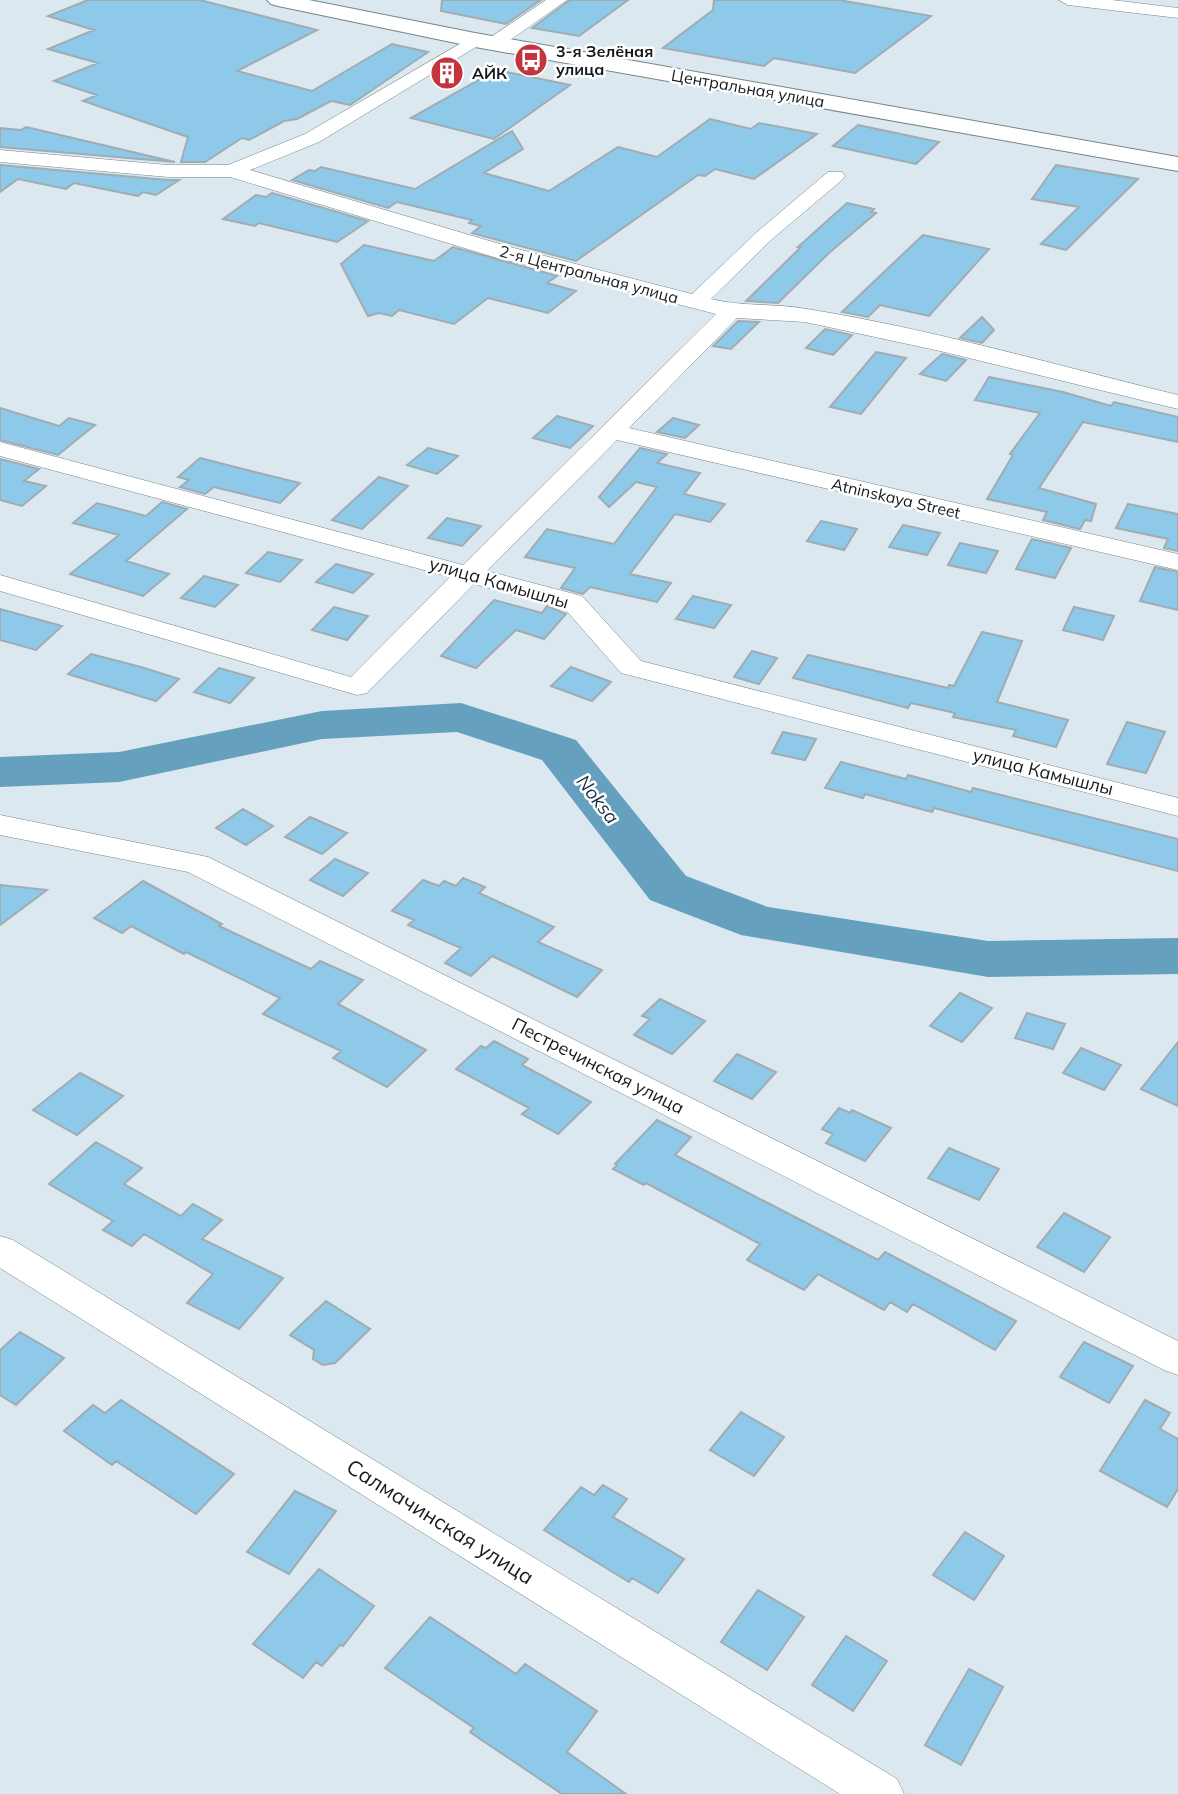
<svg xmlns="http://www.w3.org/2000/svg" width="1178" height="1794" font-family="Mulish,sans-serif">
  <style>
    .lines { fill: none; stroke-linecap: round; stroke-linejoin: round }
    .river { fill: #65a0bf; fill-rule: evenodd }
    .building { fill: #8ec9ea; stroke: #a0acb2; stroke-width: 2 }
    .minor-casing { stroke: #78848a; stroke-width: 1 }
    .tertiary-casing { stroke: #78848a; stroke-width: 2 }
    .minor { fill: #fff; fill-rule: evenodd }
    .tertiary { fill: #fff; fill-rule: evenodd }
    .labels { text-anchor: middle; stroke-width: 5; stroke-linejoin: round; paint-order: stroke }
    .far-poi-label { font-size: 16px; font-weight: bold; fill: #15191c; stroke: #fff; text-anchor: start }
    .far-street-label { font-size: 16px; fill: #15191c; stroke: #fff }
    .street-label { font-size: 18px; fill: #15191c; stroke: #fff }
    .water-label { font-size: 19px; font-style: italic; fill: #132f3e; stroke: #fff }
    .near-street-label { font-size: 21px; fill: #15191c; stroke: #fff }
  </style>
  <rect width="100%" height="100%" fill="#dbe8ef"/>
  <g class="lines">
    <path class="river" d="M461,703l115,37 110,136 82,31 220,34 190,-3v36l-190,3 -247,-42 -91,-35 -108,-140 -85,-28 -135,7 -203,43 -119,5v-30l119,-5 203,-41z"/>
  </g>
  <path class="building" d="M88,0h112l117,30 -80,41 75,20 80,-47 36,8 -78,53 -19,-4 -34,18 -13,2 -35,19 -7,-2 -37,24h-24l7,-25 -105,-36 14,-6 -43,-14 44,-18 -50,-14 46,-19 -46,-14z
    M442,0h99l-35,24 -65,-13z
    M570,0h58l-49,36 -47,-8z
    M714,0h125l92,16 -76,57 -81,-15 -10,8 -101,-18 50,-38z
    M507,72l63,13 -76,54 -83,-21 80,-45 11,2z
    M710,119l41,10 8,-6 58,11 -63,45 -39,-10 -10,7 -7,-1 -122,86 -104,-28 9,-7 -12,-3 3,-3 -75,-18 -9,6 -96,-28 17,-10 6,1 6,-4 94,22 97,-58 11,18 -39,24 65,18 69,-44 39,10z
    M858,125l81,17 -23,22 -83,-18z
    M26,127l149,35 -175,-15v-19l21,2z
    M0,165l168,15h11l-23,15 -13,-3 -5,4 -64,-13 -8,6 -48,-10 -18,13z
    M1056,165l82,14 -72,71 -25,-6 38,-37 -47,-8z
    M272,193l96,28 -31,21 -78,-19 -4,3 -32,-7 33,-24 10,2z
    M847,203l27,6 -3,3 5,1 -47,40 -51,50 -32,-2 55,-54h-3z
    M923,235l66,14 -60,67 -49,-11 -12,12 -26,-5z
    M364,245l70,16 19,-14 104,29 -10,7 29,8 -28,22 -60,-15 -34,26 -55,-14 -7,6 -13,-3 -11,3 -27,-52z
    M982,317l12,13 -12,13 -22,-5z
    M738,321l21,1 -28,27 -18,-3z
    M825,329l27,6 -19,20 -27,-7z
    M876,352l30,6 -45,56 -31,-7z
    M942,354l24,6 -20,21 -26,-7z
    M989,377l74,15 48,14 3,-4 64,15v25l-95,-20 -44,66 57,16 -5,17 -6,-1 -5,9 -37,-9 4,-8 -60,-13 26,-44 -3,-1 30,-41 -65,-13z
    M0,408l59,18 10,-8 26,7 -37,30 -58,-15z
    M557,416l36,10 -23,22 -37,-10z
    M673,418l26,7 -14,13 -28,-6z
    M428,448l30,8 -21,18 -30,-9z
    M640,448l27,6 -10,9 43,10 -16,21 41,10 -15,18 -35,-8 -45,60 41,9 -14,19 -67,-15 -7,7 -22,-6 14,-20 -50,-11 22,-28 67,15 43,-57 -21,-5 -27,25 -10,-10z
    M200,458l71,18 29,7 -20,20 -66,-16 -9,7 -25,-7 9,-7 -11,-3z
    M0,459l39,10 -15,12 22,5 -24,20 -22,-6z
    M379,477l29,9 -46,43 -30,-9z
    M162,502l25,7 -61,52 43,13 -26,22 -73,-22 49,-39 -46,-12 24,-20 49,13z
    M1128,504l50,10v37l-14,-3 4,-9 -52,-11z
    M447,518l34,8 -19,20 -34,-8z
    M821,521l36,8 -13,21 -37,-9z
    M903,525l37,8 -13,22 -38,-8z
    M1032,539l39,9 -16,30 -39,-9z
    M960,543l38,8 -12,22 -38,-8z
    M268,552l34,8 -22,22 -34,-9z
    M336,564l37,10 -20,19 -37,-11z
    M1155,567l23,5v38l-38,-9z
    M204,576l34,9 -23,22 -34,-9z
    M693,596l38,9 -17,23 -38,-9z
    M494,600l48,13 5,-7 19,8 -22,25 -28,-9 -40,38 -35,-12z
    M334,607l34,9 -21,24 -35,-10z
    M1074,607l40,9 -11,24 -40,-10z
    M0,609l62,17 -26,24 -36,-10z
    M982,632l40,9 -25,61 71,18 -12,27 -43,-11 3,-6 -63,-13 2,-4 -44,-10 -3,5 -115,-30 15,-23 140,33 1,-3 5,1z
    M752,651l25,7 -18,26 -25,-7z
    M91,654l50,13 38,12 -23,22 -88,-27z
    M571,667l40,15 -19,19 -41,-15z
    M219,668l35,10 -24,25 -36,-11z
    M1127,722l38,10 -19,41 -39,-9z
    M783,732l33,7 -11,21 -33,-7z
    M841,762l65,17 2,-4 63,17 2,-4 205,51v32l-244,-63 -2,4 -67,-18 -2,4 -38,-10z
    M243,809l30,17 -27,19 -30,-17z
    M310,817l37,16 -25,21 -37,-17z
    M335,859l33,14 -25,23 -33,-16z
    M463,878l22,9 -6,6 75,34 -16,15 64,28 -25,27 -85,-41 -21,20 -26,-13 16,-15 -53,-23 6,-5 -22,-9 31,-31 16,6 5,-5 12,5z
    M143,881l79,43 -3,2 92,43 9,-8 43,19 -25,24 88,46 -39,37 -54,-29 8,-7 -78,-37 17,-16 -94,-46 -2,2 -53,-28 -9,7 -28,-15z
    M0,885l47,5 -47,35z
    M960,993l32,15 -30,34 -32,-16z
    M660,999l45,22 -33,33 -38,-19 16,-16 -8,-3z
    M1027,1013l38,11 -12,25 -38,-11z
    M494,1041l34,18 -6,6 69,37 -33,32 -36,-20 7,-6 -73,-39 25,-23 5,2z
    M1178,1042v64l-37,-17z
    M1081,1048l40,17 -17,25 -41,-17z
    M737,1054l39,18 -24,27 -38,-18z
    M80,1073l43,23 -46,39 -44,-25z
    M839,1108l11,5 2,-3 39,18 -26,33 -39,-18 7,-9 -11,-5z
    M657,1120l34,17 -16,18 203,105 7,-8 131,69 -21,29 -82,-46 -6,8 -17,-10 -6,8 -66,-36 -14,16 -57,-30 13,-16 -114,-61 -2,2 -31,-16 4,-4 -2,-1z
    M96,1142l46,26 -18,16 57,32 12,-12 29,16 -20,19 81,39 -44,51 -52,-26 26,-29 -69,-40 -12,12 -29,-16 10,-9 -64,-37z
    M949,1148l50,21 -20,31 -51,-22z
    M1064,1213l46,24 -26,35 -47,-25z
    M326,1301l44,28 -35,34 -12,2 -10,-6 1,-9 -24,-15z
    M20,1332l44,26 -48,47 -16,-10v-45z
    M1084,1342l49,24 -24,37 -49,-26z
    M121,1400l113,74 -38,40 -80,-53 -4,4 -48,-34 29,-26 12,8z
    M1145,1400l25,13 -10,16 18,10v50l-11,18 -67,-36z
    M741,1412l43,25 -30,39 -44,-26z
    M603,1485l24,14 -14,18 71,42 -26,34 -26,-15 -3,4 -85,-52 37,-43 13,8z
    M295,1491l41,20 -47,63 -42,-22z
    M965,1532l39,24 -30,44 -41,-25z
    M319,1569l55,37 -31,40 -3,-1 -18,21 -6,-4 -13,16 -50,-34z
    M758,1590l46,27 -37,53 -46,-28z
    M430,1617l86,57 9,-10 72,47 -30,41 59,42h-64l-92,-62 4,-4 -89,-60z
    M846,1636l41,25 -34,50 -41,-26z
    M969,1669l34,18 -42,78 -36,-20z"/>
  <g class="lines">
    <defs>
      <path id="minor" d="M546,0h21l-67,47h-12l-3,-4 3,-4z
        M1059,0h53l66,8v10l-110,-13z
        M475,35l6,1 3,4 -3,4 -162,98 -69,28 260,77 182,47 65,-62 71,-60h14l3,4 -3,4 -71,60 -60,59c32,8 64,4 96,10 125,20 248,56 371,86v14l-238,-58 -135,-29 -68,-4 -108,110 549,126v16l-561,-130 -130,131 95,25 59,65 537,137v18l-557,-143 -57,-65 -90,-24 -107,109 -10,2 -357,-104v-16l351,102 99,-100 -450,-121v-14l463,123 253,-251 -222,-57 -264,-80h-62l-168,-15v-12l168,15h60l77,-31z
        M0,815l208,42 970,484v34l-14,-5 -976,-498 -188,-37z
        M0,1236l13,4 884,539 7,15h-64l-840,-526z"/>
      <path id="tertiary" d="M267,0h42l166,33 703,124v14l-703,-124 -197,-41 -7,-2z"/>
    </defs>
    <use href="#minor" class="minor-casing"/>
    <use href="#tertiary" class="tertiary-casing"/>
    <use href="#minor" class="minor"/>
    <use href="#tertiary" class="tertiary"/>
  </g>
  <defs>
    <symbol id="bus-disc" viewBox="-11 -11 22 22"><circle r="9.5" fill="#c4343c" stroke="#fff"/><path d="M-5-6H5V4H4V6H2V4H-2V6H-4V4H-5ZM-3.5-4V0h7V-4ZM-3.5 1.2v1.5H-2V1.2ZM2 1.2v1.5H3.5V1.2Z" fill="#fff"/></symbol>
    <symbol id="building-disc" viewBox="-11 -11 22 22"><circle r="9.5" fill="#c4343c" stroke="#fff"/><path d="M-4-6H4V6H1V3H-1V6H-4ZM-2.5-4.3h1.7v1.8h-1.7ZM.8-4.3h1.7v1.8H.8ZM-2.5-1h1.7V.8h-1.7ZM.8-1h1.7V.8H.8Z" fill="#fff"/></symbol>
  </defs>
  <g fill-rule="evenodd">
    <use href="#bus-disc" x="512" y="41" width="38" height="38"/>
    <use href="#building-disc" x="428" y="54" width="38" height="38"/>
  </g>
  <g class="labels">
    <g class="far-poi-label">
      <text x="556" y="57">3-я Зелёная<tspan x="556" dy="18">улица</tspan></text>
      <text x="472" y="79">АЙК</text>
    </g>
    <g class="far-street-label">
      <text transform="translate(748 88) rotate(10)" y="6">Центральная улица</text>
      <text transform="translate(589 274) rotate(15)" y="6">2-я Центральная улица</text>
      <text transform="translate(896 498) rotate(13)" y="6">Atninskaya Street</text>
    </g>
    <g class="street-label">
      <text transform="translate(499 583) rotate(16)" y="6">улица Камышлы</text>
      <text transform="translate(1043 772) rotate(14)" y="6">улица Камышлы</text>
      <text transform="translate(598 1066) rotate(27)" y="6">Пестречинская улица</text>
    </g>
    <g class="water-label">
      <text transform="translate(598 799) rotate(52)" y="7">Noksa</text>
    </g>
    <g class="near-street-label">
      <text transform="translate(440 1522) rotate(32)" y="7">Салмачинская улица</text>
    </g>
  </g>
</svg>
